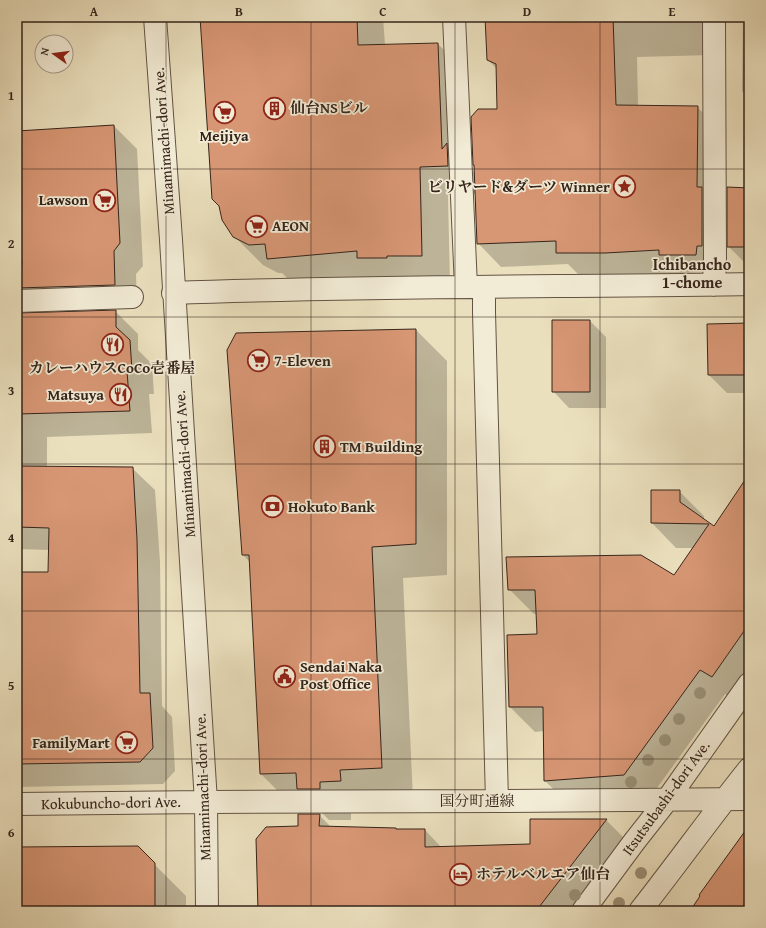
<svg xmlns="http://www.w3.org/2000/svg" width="766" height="928" font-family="'Gentium Book Plus','Noto Serif JP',serif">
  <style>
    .shadow { fill: #0003 }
    .building { fill: #d79674; stroke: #35241b }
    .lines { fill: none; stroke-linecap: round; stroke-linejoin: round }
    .minor-casing { stroke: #625344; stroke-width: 24 }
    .minor { stroke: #f2ebd5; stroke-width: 22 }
    .tree { fill: #988f75 }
    .grid { fill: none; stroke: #35241b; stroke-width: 1; stroke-opacity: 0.55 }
    .labels { text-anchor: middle; stroke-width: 3.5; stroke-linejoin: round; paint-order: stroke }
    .poi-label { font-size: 15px; font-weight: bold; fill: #35241b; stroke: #f2ebd5; text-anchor: start }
    .street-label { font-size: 15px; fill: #35241b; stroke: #f2ebd5 }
    .neighbourhood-label { font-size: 16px; font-weight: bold; fill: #35241b; stroke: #f2ebd5 }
    .neatline { fill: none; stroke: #35241b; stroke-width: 1.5 }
    .grid-label { font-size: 13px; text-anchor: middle; font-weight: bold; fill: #35241b }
  </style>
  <rect width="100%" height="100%" fill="#ebe0be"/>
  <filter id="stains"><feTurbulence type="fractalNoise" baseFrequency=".005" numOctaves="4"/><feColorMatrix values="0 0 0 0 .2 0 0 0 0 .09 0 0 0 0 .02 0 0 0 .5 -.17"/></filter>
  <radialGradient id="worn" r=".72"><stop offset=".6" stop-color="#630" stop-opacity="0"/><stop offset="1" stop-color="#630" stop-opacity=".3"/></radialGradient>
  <path class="shadow" d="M201,17h182l2,28 53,-1 28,28 3,95 6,6 23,-63 -1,-41 -9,-9 -2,-43h235l-9,38 -75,2 1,49 59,1 24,23 -1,148h-37l-5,-5 -49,3h-49l-12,-12 -67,3 -23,-24 -2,-49 -28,1 2,89 -154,3 -14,-14h-4l-15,-8 -29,-29z
    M743,17h6v82l-7,-8z
    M114,126l23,23 6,117 -7,8 1,33 -97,4 -8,2 83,-2 23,23v16l14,14 2,30h-5l3,39 -105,4v30l85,1 23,22 5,72 2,144 10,11 3,54 -12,13 -146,3v-224v10h32l1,-23 -33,-1v-283h6l-6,-89v-45z
    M749,189v78l-21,-21z
    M590,321l16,16v71h-37l-16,-17z
    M749,324v72l-3,-3h-19l-18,-18 -1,-50z
    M416,330l31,31v214l-44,3 10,221 -41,13 -21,1v7h-22l-16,-16 -21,1 -31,-31 -11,-212 -7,-7z
    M749,475v209l-12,17 -12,-7 -76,105 -79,6 -25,-24 -1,-50 -9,1 -25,-25 28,-72 -1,-21h-3l-25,-25 165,-12 20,-29h-18l-24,-25v-32h27l25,25v4l10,8z
    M319,815l13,13 65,2h28l17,18 89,-3v-25h75l23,23 -52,68h-318l40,-84z
    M749,838v73h-58l52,-70z
    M137,847l49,49v15h-169v-63z"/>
  <path class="building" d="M200,17h157l1,28 80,-2 4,106 5,-6 1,23 -28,1 2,89h-35v2h-30v-7l-90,8 -2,-15 -16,1 -16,-8 -11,-17 -3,-14 -7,-7z
    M485,17h128l3,88 82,1 -1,81h5v59h-5l-1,9h-37v-5l-54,3h-49v-12l-79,3 -3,-79h-1l-2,-48 7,-8h19l-1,-45 -9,-4z
    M114,125l6,118 -6,8 1,34 -98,3v-23h5l-5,-72v-62z
    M727,187l22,1v59h-22z
    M116,310v17l14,13 2,31h-5l3,40 -113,3v-101z
    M552,320h38v72h-38z
    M749,323v52h-41l-1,-51z
    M416,329v215l-44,3 10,221 -42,2 1,11 -21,1v7h-23l-1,-16 -36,1 -11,-219h-7l-15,-205 9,-17z
    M17,466l116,1 4,72 3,154h10l3,55 -13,14 -123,2v-72h3l-2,-120h30l1,-44 -32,-1z
    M749,474v150l-37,53 -12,-7 -76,105 -80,6 -1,-74h-34l-2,-72 30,-1 -2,-44h-27l-2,-33 135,-2 33,20 35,-51 -58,-1v-33h29v12l34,24z
    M298,814h22l-1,12 77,2v1h29v18l105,-3v-25h77l-71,92h-278l-2,-72 10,-12 32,-1z
    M748,827l-4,84h-54l10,-15 -1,-1z
    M138,846l17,17v48h-138v-64z"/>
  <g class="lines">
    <defs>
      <path id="minor" d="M155,17l16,223 35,562 1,109
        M454,17l12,270
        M714,285l1,-27 -1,-241
        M484,287v25l13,489
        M173,293c192,-7 384,-6 576,-9
        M17,301l115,-4
        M17,804l189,-2 291,-1 252,-2
        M583,911l51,-69 33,-42 82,-116
        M640,911c37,-47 72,-96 109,-142"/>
    </defs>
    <use href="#minor" class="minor-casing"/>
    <use href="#minor" class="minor"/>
  </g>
  <g class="tree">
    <circle cx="700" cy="693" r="6"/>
    <circle cx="679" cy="719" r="6"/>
    <circle cx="665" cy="740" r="6"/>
    <circle cx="648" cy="760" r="6"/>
    <circle cx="631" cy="782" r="6"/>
    <circle cx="641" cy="873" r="6"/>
    <circle cx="575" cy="895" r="6"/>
    <circle cx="619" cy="903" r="6"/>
  </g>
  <path class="grid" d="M166,17v894M311,17v894M455,17v894M600,17v894M17,169h732M17,317h732M17,464h732M17,611h732M17,759h732"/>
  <defs>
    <symbol id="building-ring" viewBox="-11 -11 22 22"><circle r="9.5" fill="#f2ebd5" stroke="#8f2418" stroke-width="1.5"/><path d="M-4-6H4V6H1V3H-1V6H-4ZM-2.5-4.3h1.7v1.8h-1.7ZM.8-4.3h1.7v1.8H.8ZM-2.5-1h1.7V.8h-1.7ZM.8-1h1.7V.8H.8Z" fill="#8f2418"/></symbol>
    <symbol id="supermarket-ring" viewBox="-11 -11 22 22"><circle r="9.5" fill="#f2ebd5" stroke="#8f2418" stroke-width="1.5"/><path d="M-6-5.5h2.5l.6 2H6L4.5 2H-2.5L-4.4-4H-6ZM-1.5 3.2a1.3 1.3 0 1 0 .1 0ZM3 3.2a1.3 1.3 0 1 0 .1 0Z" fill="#8f2418"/></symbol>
    <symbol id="sight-ring" viewBox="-11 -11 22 22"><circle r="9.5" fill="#f2ebd5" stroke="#8f2418" stroke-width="1.5"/><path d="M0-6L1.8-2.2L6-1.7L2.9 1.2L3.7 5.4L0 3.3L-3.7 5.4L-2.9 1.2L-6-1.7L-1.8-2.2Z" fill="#8f2418"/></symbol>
    <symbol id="restaurant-ring" viewBox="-11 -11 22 22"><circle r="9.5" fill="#f2ebd5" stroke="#8f2418" stroke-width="1.5"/><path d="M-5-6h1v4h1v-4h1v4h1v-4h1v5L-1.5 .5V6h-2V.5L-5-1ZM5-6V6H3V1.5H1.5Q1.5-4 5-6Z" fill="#8f2418"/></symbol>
    <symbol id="bank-ring" viewBox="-11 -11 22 22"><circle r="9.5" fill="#f2ebd5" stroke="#8f2418" stroke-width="1.5"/><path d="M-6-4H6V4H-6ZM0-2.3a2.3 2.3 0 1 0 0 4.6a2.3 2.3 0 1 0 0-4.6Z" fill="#8f2418"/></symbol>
    <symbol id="civic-ring" viewBox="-11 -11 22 22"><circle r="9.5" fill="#f2ebd5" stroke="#8f2418" stroke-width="1.5"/><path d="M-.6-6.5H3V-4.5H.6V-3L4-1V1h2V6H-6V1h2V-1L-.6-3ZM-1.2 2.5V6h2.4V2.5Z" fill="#8f2418"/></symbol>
    <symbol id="hotel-ring" viewBox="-11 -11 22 22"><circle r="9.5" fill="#f2ebd5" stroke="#8f2418" stroke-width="1.5"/><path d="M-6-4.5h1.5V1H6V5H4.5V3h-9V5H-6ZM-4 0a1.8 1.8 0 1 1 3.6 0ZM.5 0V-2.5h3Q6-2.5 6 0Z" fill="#8f2418"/></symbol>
  </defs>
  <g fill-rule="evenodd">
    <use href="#building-ring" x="262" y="96" width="25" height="25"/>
    <use href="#supermarket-ring" x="212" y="100" width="25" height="25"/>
    <use href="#sight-ring" x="612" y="174" width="25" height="25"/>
    <use href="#supermarket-ring" x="92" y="188" width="25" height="25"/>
    <use href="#supermarket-ring" x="244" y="214" width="25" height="25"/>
    <use href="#restaurant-ring" x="100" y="332" width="25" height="25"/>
    <use href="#supermarket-ring" x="246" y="348" width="25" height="25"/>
    <use href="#restaurant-ring" x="108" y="382" width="25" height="25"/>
    <use href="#building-ring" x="312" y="434" width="25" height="25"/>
    <use href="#bank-ring" x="260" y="494" width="25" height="25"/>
    <use href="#civic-ring" x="272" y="664" width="25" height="25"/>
    <use href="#supermarket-ring" x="114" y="730" width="25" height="25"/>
    <use href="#hotel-ring" x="448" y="862" width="25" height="25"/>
  </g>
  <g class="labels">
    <g class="poi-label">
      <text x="290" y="113">仙台NSビル</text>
      <text x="224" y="141" text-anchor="middle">Meijiya</text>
      <text x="610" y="192" text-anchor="end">ビリヤード&amp;ダーツ Winner</text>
      <text x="88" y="205" text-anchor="end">Lawson</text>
      <text x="272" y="231">AEON</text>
      <text x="274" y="366">7-Eleven</text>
      <text x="112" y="373" text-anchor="middle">カレーハウスCoCo壱番屋</text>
      <text x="104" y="400" text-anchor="end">Matsuya</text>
      <text x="340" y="452">TM Building</text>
      <text x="288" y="512">Hokuto Bank</text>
      <text x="300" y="672">Sendai Naka<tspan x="300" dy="17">Post Office</tspan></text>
      <text x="110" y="748" text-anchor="end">FamilyMart</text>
      <text x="476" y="879">ホテルベルエア仙台</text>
    </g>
    <g class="street-label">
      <text transform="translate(164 141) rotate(-94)" y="5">Minamimachi-dori Ave.</text>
      <text transform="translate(185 464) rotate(-94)" y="5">Minamimachi-dori Ave.</text>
      <text transform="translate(203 787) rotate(-92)" y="5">Minamimachi-dori Ave.</text>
      <text transform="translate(666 798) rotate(-54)" y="5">Itsutsubashi-dori Ave.</text>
      <text x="477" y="806">国分町通線</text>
      <text transform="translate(111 803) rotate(-1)" y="5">Kokubuncho-dori Ave.</text>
    </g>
    <g class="neighbourhood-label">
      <text x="692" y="270">Ichibancho<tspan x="692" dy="18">1-chome</tspan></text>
    </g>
  </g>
  <rect width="766" height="928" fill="none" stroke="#ebe0be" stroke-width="44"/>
  <g transform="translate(54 54) rotate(284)"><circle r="19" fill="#f2ebd5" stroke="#a69b8b"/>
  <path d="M0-3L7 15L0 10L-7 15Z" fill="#8f2418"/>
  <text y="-6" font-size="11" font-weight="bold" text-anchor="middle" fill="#35241b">N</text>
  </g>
  <rect x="22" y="22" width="722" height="884" class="neatline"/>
  <g class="grid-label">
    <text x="94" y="16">A</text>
    <text x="239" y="16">B</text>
    <text x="383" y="16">C</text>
    <text x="527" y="16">D</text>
    <text x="672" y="16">E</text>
    <text x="11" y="100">1</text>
    <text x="11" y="248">2</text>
    <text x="11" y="395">3</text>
    <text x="11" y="542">4</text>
    <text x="11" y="690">5</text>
    <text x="11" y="837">6</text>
  </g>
  <rect width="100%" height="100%" filter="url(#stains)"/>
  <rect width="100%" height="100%" fill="url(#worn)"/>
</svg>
